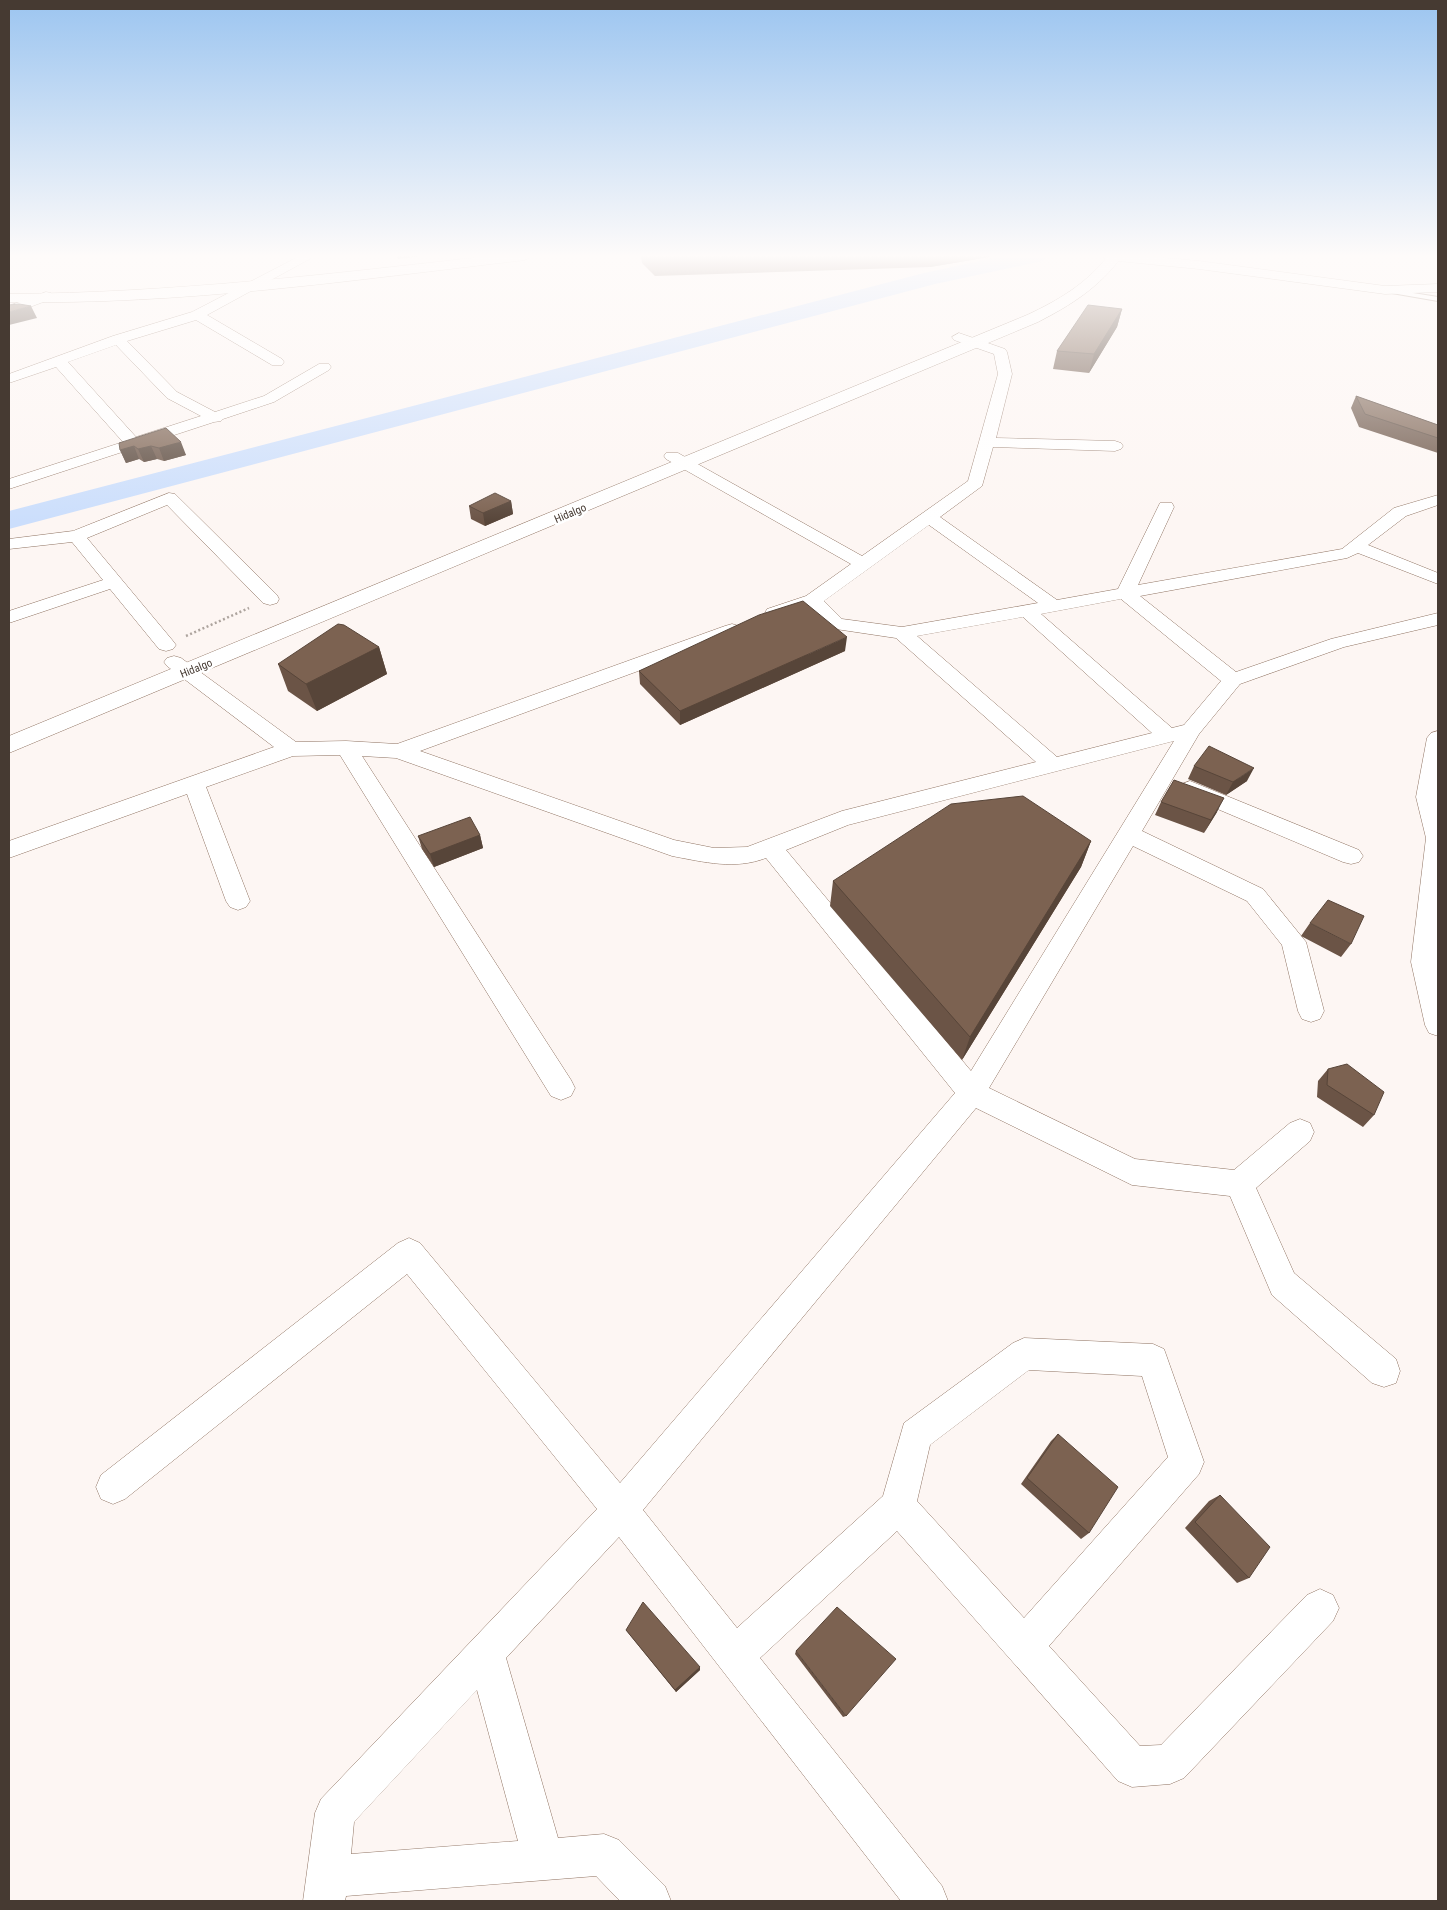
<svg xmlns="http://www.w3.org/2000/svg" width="1447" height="1910" font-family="'Roboto Condensed',sans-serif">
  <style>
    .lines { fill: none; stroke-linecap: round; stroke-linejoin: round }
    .river { fill: #cbdefc; fill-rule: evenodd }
    .lane-casing { stroke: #907463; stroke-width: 2 }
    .street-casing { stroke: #907463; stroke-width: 1 }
    .secondary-casing { stroke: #907463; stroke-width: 1 }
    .path { stroke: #ada49e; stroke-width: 2.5; stroke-dasharray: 2 2.5; stroke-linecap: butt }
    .lane { fill: #fff; fill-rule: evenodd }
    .street { fill: #fff; fill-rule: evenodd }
    .secondary { fill: #fff; fill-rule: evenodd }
    .wall { fill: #6b5446 }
    .shaded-wall { fill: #574539 }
    .building { fill: #7c6251; stroke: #574539 }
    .labels { text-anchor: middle; stroke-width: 5; stroke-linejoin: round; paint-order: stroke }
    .far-street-label { font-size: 11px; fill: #463a32; stroke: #fff }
  </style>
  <rect width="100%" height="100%" fill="#fdf6f3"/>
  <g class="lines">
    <path class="river" d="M1003,256h43l-3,5 -108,23 -926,245v-18l915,-238z"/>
    <defs>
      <path id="lane" d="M1388,289l50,8v4l-52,-9v-2z"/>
      <path id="street" d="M300,256h15l-108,59 75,44 2,3 -2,3h-10l-76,-45 -69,21 50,51 38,20 49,-16 55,-32h10l2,3 -2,3 -55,32 -51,17 -2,2 -7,1 -205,67v-10l114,-37 -67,-75 -47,16v-9l104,-38 79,-24zM116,345l51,53 34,18 -65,21 -68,-75z
        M1102,256h42l55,5 186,25 53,-2v8l-53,2 -186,-25 -91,-9z
        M46,292l5,1 1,3 -1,3 -42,16v-9z
        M959,333l46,16 2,3 5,22 -16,64 119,3 6,2 2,3 -2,3 -6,2 -122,-4 -11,39 -42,31 117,83 61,-11 42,-86h12l2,4 -36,78 204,-36 52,-41 44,-13v10l-32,11 -38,29 70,28v11l-80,-31 -11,5 -207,38 96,76 95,-33 107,-26v12l-94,22 -104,37 -41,50 -57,97 121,58 43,53 18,69 -4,8 -9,3 -9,-3 -4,-8 -16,-66 -35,-44 -114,-55 -144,242 146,71 99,11 56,-47 10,-4 10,4 4,9 -4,9 -54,47 38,85 102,86 4,12 -4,12 -12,4 -12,-4 -100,-88 -42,-99 -98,-11 -156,-77 -333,402 94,118 146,-132 21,-73 109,-80 11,-5 129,6 11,5 40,113 -5,12 -150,172 91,100 21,-1 146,-150 13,-6 13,6 6,13 -6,13 -149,157 -14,6 -38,3 -14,-6 -221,-250 -137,127 182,228 6,15h-47l-282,-364 -113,121 52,180 46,-4 15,6 46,46 6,15h-51l-24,-25 -250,20 -1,5h-42l12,-88 6,-14 276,-290 -190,-235 -282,225 -12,5 -12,-5 -5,-12 5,-12 297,-232 11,-5 11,5 200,240 335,-390 -189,-235c-31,12 -62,4 -94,-2l-276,-98 -34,-2 209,324 4,8 -4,8 -10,4 -10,-4 -211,-341 -47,1 -87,31 44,114 -4,6 -8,3 -8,-3 -4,-6 -39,-107 -178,64v-17l265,-94 -107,-81 -3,-4 3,-4 7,-2 7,2 115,84 50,-1 51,3 328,-118 7,-2 7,2 3,4 -3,4 -319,117 254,89 40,8 33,-1 95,-36 194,-49 -140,-124 -67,-10 -19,-21 -36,12 -7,-2 -2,-4 2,-4 39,-13 45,-32 -185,-105 -2,-3 2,-3h12l184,103 106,-75 30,-107 -4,-20 -40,-14 -2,-3zM929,525l109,78 -136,24 -60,-8 -18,-18zM1121,599l100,82 -37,44 -12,3 -131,-114zM1023,617l129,116 -95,24 -140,-121zM1174,741l-203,330 -185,-221 62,-25zM1029,1370l113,6 26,81 -144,161 -107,-117 13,-56zM477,1690l41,151 -167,13 3,-32z
        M169,493l6,1 102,101 2,4 -2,4 -7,2 -7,-2 -96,-98 -80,33 86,103 3,4 -3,4 -7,2 -7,-2 -49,-60 -101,34v-12l94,-31 -31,-38 -63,7v-10l64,-8z
        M1438,731v213l-1,18 1,7v67l-9,-3 -4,-8 -14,-63 15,-124 -10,-41 11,-59 4,-5z
        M1190,781l169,69 4,6 -4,6 -8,2 -8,-2 -161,-68 -3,-5 3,-5z"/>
      <path id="secondary" d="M490,256h42l-7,4c-171,20 -343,45 -516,42v-8c162,-1 321,-20 481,-38z
        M1108,256h14c-22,31 -51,49 -84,66l-1029,431v-17l1018,-421c32,-15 59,-31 81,-59z"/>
    </defs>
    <use href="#lane" class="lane-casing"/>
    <use href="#street" class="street-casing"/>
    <use href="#secondary" class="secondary-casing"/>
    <path class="path" d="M186,636l63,-28"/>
    <use href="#lane" class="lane"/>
    <use href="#street" class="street"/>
    <use href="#secondary" class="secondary"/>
  </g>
  <path class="wall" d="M641,256h354l-65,11 -275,9 -13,-13z
    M1122,309l-5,18 -28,46 -36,-4 4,-18z
    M1356,396l82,29v28l-79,-26 -8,-19z
    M166,428l20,27 -22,6 -7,-2 -13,3 -5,-3 -13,4 -6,-13z
    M511,501l2,13 -28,12 -14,-7 -2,-13z
    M379,647l8,27 -70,37 -29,-20 -10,-27z
    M845,651l-165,74 -40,-41 -1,-13z
    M1194,766l53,15 -21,14 -38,-16z
    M1161,802l56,10 -13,21 -49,-18z
    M480,835l3,13 -49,19 -12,-18 -4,-13z
    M1091,841l-10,26 -119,193 -132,-154 3,-25z
    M1310,923l41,21 -10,13 -40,-21z
    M1328,1069l46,46 -11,12 -46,-30 1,-16z
    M1058,1434l31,99 -8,6 -60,-55 30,-43z
    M1220,1495l29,83 -12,5 -52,-55 24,-27z
    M626,1630l74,40 -24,22z
    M796,1651l50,65 -3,1 -48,-63z"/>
  <path class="shaded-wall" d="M397,256h29l-28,3z
    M931,256h64l-65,11z
    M31,306l6,12 -28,7v-13z
    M1122,309l-5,18 -28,46 5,-19z
    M181,442l5,13 -22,6 -5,-13z
    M134,446l5,13 -13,4 -6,-13z
    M151,446l6,13 -13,3 -6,-13z
    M511,501l2,13 -28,12 -2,-13z
    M847,637l-2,14 -165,74v-14z
    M379,647l8,27 -70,37 -11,-27z
    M1254,768l-7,13 -21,14 7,-13z
    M1224,798l-7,14 -13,21 7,-13z
    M480,835l3,13 -49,19 -4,-13z
    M1091,841l-10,26 -119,193 8,-23z
    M700,1667v3l-24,22 -1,-2z"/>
  <path class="building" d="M652,256h81l-78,2z
    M19,304l12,2 -22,6v-7z
    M1088,305l34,4 -28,45 -37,-3z
    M1356,396l82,29v13l-73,-24z
    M166,428l15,14 -22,6 -8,-2 -13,3 -4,-3 -14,4 -1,-7z
    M495,493l16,8 -28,12 -14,-7z
    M803,601l44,36 -167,74 -41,-40 120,-56z
    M338,624l6,1 35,22 -73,37 -28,-20z
    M1209,746l45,22 -21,14 -39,-16z
    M1174,780l50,18 -13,22 -50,-18z
    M1023,796l68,45 -121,196 -137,-156 118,-77z
    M470,817l10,18 -50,19 -12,-18z
    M1328,900l36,16 -13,28 -41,-21z
    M1347,1064l37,28 -10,23 -47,-30 1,-16z
    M1058,1434l60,53 -29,46 -62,-55z
    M1220,1495l50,52 -21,31 -54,-56z
    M643,1602l57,65 -25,23 -49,-60z
    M837,1607l59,52 -50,57 -50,-65z"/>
  <linearGradient id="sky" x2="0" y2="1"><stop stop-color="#9cc5f0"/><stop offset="0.49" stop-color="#fefbfa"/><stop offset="1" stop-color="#fefbfa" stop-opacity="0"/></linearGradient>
  <rect width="1447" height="523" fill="url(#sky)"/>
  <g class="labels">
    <g class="far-street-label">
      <text transform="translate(570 513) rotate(-23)" y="4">Hidalgo</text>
      <text transform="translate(196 668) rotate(-22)" y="4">Hidalgo</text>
    </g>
  </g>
  <rect width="1447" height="1910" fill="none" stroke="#463a32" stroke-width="20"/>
</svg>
